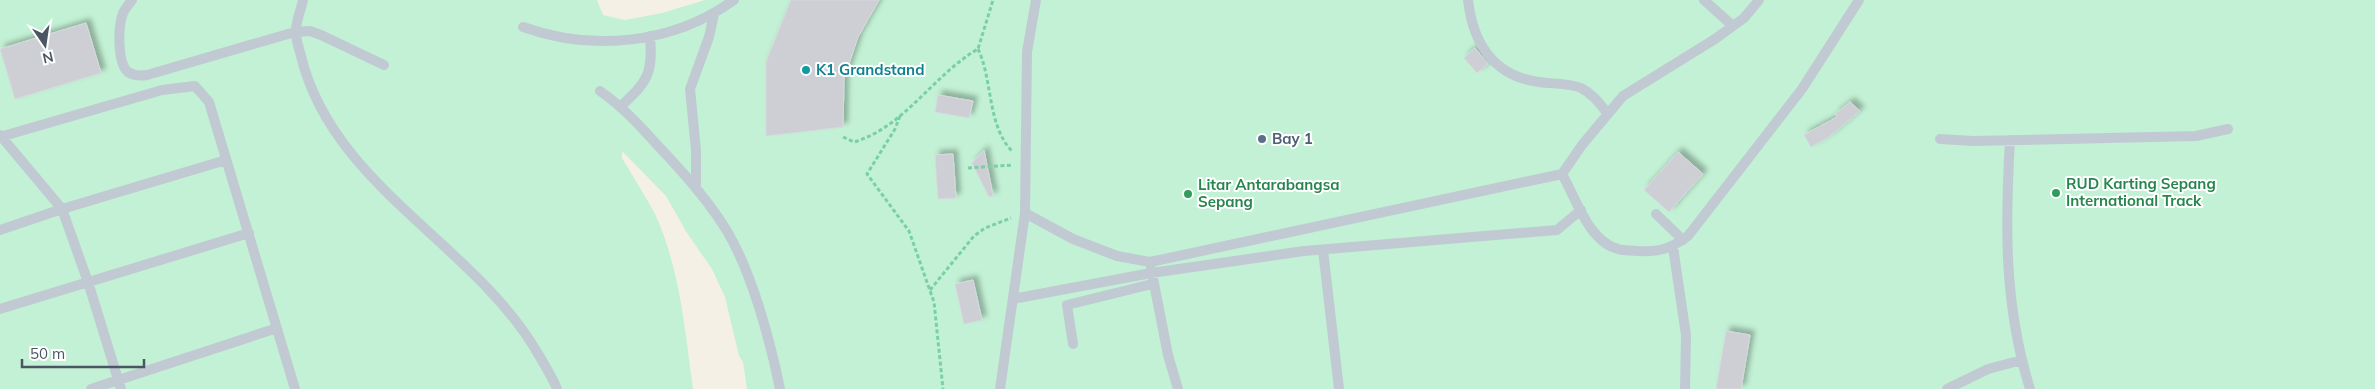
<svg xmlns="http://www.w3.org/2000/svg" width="2375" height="389" font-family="Mulish,sans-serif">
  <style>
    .green { fill: #c3f1d5 }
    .sand { fill: #f5f0e5 }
    .building { fill: #cdcfd5; stroke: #d7d9de; filter: url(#shadow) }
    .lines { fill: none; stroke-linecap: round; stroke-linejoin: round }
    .path { stroke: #7ad0a6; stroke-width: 3; stroke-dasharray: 4 2.5; stroke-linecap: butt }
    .service { stroke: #c1cad2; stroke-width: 10 }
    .culture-dot { fill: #0f9aa8; stroke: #fff; stroke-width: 2 }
    .service-dot { fill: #5c6f8a; stroke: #fff; stroke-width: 2 }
    .leisure-dot { fill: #2e9e5b; stroke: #fff; stroke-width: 2 }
    .labels { text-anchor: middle; stroke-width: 4; stroke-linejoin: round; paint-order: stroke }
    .culture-label { font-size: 15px; font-weight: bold; fill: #0d838f; stroke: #fff; text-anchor: start }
    .service-label { font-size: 15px; font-weight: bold; fill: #4e5e75; stroke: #fff; text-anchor: start }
    .leisure-label { font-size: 15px; font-weight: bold; fill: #27864d; stroke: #fff; text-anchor: start }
  </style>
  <defs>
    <filter id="shadow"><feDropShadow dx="4.5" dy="-4.5" stdDeviation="2.5" flood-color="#0004"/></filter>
  </defs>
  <rect width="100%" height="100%" fill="#f5f3f3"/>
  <path class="green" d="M0,0h2375v389h-2375z"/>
  <path class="sand" d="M597,0h108l-43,13 -37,7 -22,-5z
    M622,151l44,45 21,37 25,36 13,28 14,59 4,6 4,27h-54c-8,-58 -13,-121 -38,-175 -10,-19 -22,-37 -33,-56z"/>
  <path class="building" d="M791,0h88l-21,37 -14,42 -1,48 -77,9v-74z
    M86,23l15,50 -86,26 -15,-50z
    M1475,48l13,16 -11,9 -13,-15z
    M938,95l35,6 -4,17 -34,-6z
    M1850,102l10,9 -30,25 -19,11 -7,-12 33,-18 -2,-3z
    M984,150l9,46 -4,1 -17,-34z
    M1678,152l25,22 -34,38 -25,-22z
    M953,154l3,44 -18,1 -3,-44z
    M973,280l9,40 -18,4 -9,-40z
    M1726,331l24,4 -9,54h-25z"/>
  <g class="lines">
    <path class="path" d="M978,49c15,31 9,78 35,103
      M900,116l-5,13 -28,45 42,57 25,71 9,87
      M843,137l11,5c51,-15 79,-67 124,-93l15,-49
      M968,168l45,-3
      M930,290l44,-54 11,-8 26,-10"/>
    <path class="service" d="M132,0c-3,4 -7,9 -9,13 -5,13 -6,50 5,59 6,4 13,4 19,3l148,-43 15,-1 11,4 63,30
      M303,0c-2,10 -8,23 -7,33 0,8 3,15 5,23 31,129 172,187 236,296 7,12 15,24 20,37
      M1468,0c5,44 26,76 71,82 12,2 31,1 42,6 12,6 19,16 27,26
      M1704,0l29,26
      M523,27c70,25 150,17 211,-27
      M600,91c23,16 41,36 60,57 25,26 48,52 67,83 25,42 43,109 53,158
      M621,106c27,-25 32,-32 29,-70
      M0,135l62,74 26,73 33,107
      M0,137l162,-47 33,-4 14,16 86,287
      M1940,139l33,2 223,-5 32,-7
      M2010,140c-5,87 -6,165 20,249
      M1562,174l20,-29 41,-49 92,-57 29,-21 15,-18
      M696,185v-35l-6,-61 19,-52 5,-23
      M1025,213l48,26 44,17 33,6 412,-88c14,24 26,67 56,75 6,2 13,1 20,2 22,1 32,-2 50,-15l114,-147 57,-89
      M1656,214l27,26
      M0,230l62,-21 164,-49
      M1673,247l13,88 -1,54
      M1323,250l16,139
      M1151,268l17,87 10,34
      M1013,299l138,-26 153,-22 253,-21 24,-20
      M0,309l249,-76
      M1073,344l-6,-39 85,-21
      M91,389l186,-61
      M1000,389l25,-176 2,-161 9,-52
      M1947,389l41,-20 34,-9"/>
  </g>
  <circle class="culture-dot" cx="806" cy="70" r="5"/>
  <circle class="service-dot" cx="1262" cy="139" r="5"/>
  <g class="leisure-dot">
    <circle cx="2056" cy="193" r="5"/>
    <circle cx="1188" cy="194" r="5"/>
  </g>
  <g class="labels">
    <g class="culture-label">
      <text x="816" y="75">K1 Grandstand</text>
    </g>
    <g class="service-label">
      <text x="1272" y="144">Bay 1</text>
    </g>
    <g class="leisure-label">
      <text x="2066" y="189">RUD Karting Sepang<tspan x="2066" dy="17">International Track</tspan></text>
      <text x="1198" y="190">Litar Antarabangsa<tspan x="1198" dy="17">Sepang</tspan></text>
    </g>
  </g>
  <g transform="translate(45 45) rotate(167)" stroke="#ffffff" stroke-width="4" paint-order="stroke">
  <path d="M0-4L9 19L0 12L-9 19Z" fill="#4a5661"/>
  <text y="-8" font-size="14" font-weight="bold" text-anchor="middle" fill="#4a5661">N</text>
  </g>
  <path d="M22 359v8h122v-8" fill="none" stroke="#4a5661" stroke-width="2.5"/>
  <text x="30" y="359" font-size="15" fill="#4a5661" stroke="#ffffff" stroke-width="4" paint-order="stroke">50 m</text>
</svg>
